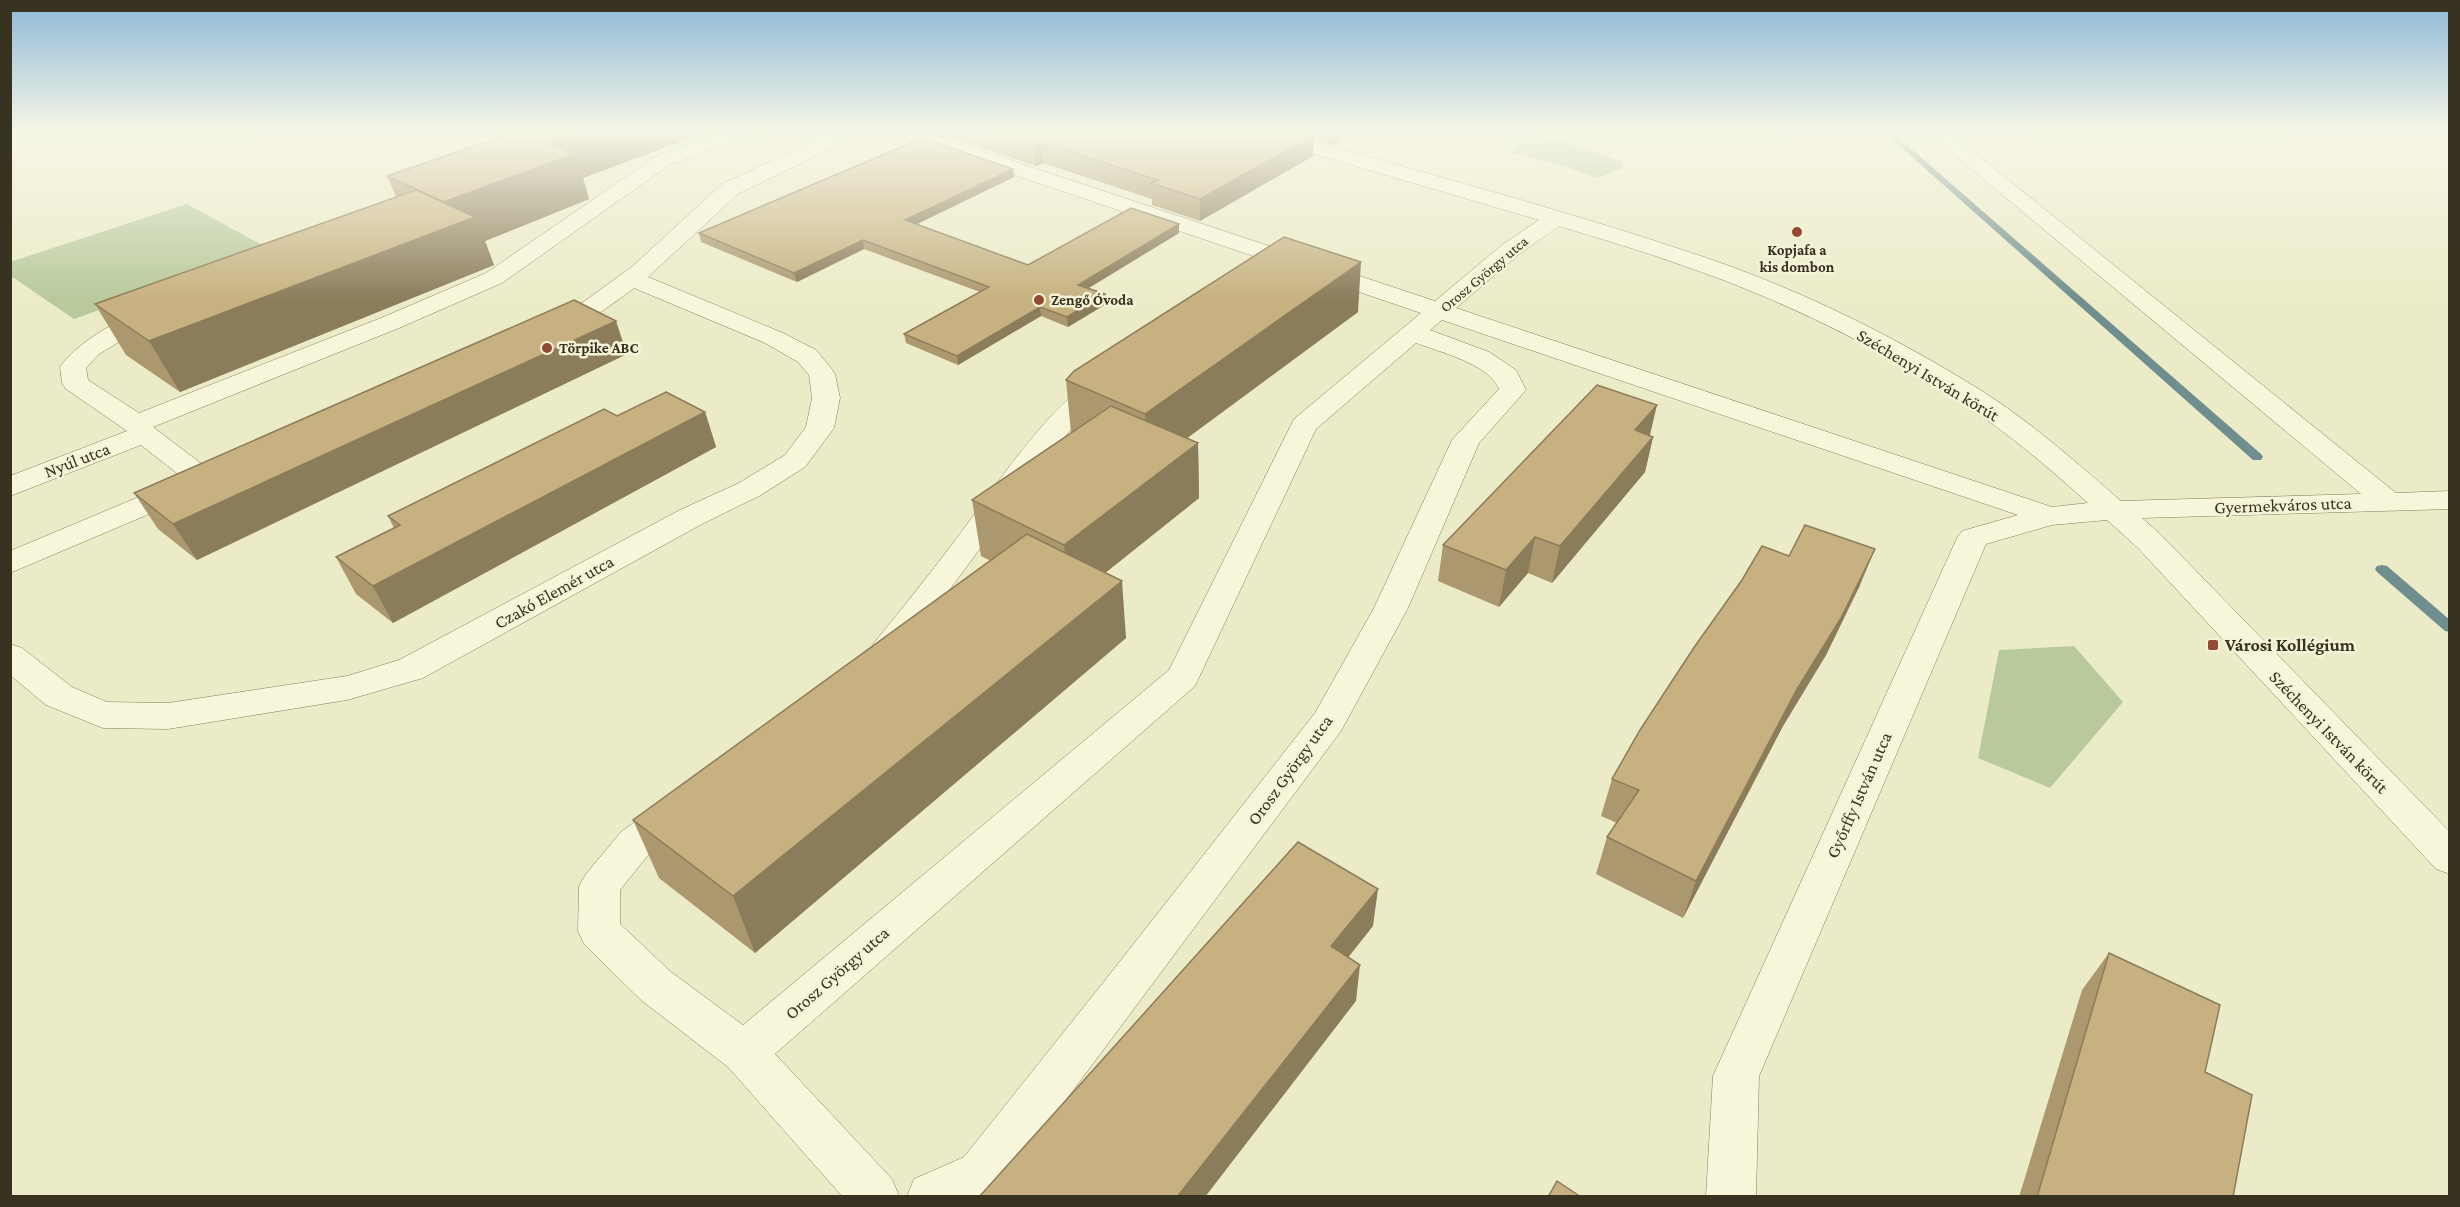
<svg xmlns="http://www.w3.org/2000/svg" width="2460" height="1207" font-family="'Crimson Pro',serif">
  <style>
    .green { fill: #b8c99c }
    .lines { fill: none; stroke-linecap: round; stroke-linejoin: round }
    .stream { fill: #6f8e8e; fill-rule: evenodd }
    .minor-casing { stroke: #877e5e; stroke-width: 1 }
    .minor { fill: #f7f6db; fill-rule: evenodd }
    .wall { fill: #ab986e }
    .shaded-wall { fill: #8b7c5a }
    .building { fill: #c7b180; stroke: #8b7c5a; stroke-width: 1.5 }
    .poi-dot { fill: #924a32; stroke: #f4f3d7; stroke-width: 2 }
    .labels { text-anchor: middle; stroke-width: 5; stroke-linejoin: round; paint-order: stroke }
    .far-poi-label { font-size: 15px; font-weight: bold; fill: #383221; stroke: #f4f3d7; text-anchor: start }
    .far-street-label { font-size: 15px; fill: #383221; stroke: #f4f3d7 }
    .street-label { font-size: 18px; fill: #383221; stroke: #f4f3d7 }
    .poi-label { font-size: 18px; font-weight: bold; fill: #383221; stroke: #f4f3d7; text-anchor: start }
  </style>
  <rect width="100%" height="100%" fill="#ecebc8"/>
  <path class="green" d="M1525,134l53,11 45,17v6l-26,10 -33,-12 -53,-13z
    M187,204l82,45 -195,70 -63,-43 -1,-14z
    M2074,646l49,56 -73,86 -72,-30 21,-108z"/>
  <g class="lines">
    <path class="stream" d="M1884,132h8l369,322 2,3 -2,3h-8z
      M2382,565l5,1 63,54v12l-5,-1 -68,-59 -2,-3 2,-3z"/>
    <defs>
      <path id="minor" d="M722,132h27l-3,4 -77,29 -167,118 -103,45 -246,99 54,41 21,-8 10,3 5,6c-9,12 -32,22 -47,18l2,2 -4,6 -184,78v-22l162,-68 15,-2 -46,-36 -131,51v-20l117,-45 -61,-42 -4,-6 -2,-16c17,-25 74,-62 105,-54l3,5 -3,5 -46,19 -20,12 -13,14 2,12 51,33 242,-95 105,-45 169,-116z
        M812,132h25l2,2 -7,14 -94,46 -90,83 135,56 33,17 15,18 4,6 5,24 -6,30 -29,39 -44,28 -59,29 -279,154 -76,22 -179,29 -65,-1 -57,-23 -36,-30v-31l12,4 50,39 35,15 61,1 179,-27 52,-16 281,-150 59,-27 46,-28 21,-28 6,-29 -3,-23 -11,-13 -33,-19 -131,-55c-22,16 -66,52 -93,45l-4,-5 4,-5 41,-20 51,-37 89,-82 94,-44 2,-3z
        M897,132h28l510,169 67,-56 37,-25 -286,-84 -3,-4h30c140,40 282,77 421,124 98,33 193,80 281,135 49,31 95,72 139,110l240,-7 -434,-362h22l447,361 54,-2v18l-308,9 18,16 290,298v42l-14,-5 -298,-321 -31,-28 -55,5 -66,19 -227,532 -3,120h-50l7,-120 244,-538 5,-7 56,-16 -576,-195 -12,10 59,22 27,18 10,20 -47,53 -71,165 -67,123 -343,460 -12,5h-79l7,-17 50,-22 146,-183 205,-261 59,-105 78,-168 47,-51c-10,-25 -59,-37 -83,-46l-100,86 -121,257 -420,368 117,125 7,17h-57l-114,-129 -87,-67 -57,-56 -6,-13 1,-45 7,-12 35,-42 42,-31 14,-4 14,4 5,11 -5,11 -42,31 -29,36v34l51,48 72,53 426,-355 125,-251 127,-106 -521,-177zM1559,226c42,13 84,25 125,40 92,31 200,83 280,138 44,29 85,64 124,99l-36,4 -596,-199 62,-53z
        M1102,377l9,2 4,6 -34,33 -27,31 -156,210 -12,4 -12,-4 -5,-8 5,-8c27,-33 54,-67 80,-101 28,-37 106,-155 148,-165z"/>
    </defs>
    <use href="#minor" class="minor-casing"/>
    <use href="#minor" class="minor"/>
  </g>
  <path class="wall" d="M497,132h209l-123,46 6,21 -104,42 9,24 -314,127 -54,-37 -31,-51 301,-107 -9,-21 112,-39z
    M945,132h411l-23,13 -19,-6 -1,17 -113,65 -48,-16v-6l-109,-36 -7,3 -91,-30z
    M1014,177l-98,47 112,41 151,-32 -91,55 17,6 1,10 -38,23 -27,-11 -83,49 -52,-22 -2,-9 76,-42 -116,-43 -67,33 -96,-40 -2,-9z
    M1358,312l-171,126 11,5 1,55 -94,75 21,65 -371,315 -96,-75 -26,-58 358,-259 -10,-5 -9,-56 99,-67 -5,-53z
    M627,354l-430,206 -39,-31 -24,-36z
    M705,412l11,35 -323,176 -37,-29 -20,-37 58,-29 -6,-12 229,-100z
    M1650,435l3,2 -8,35 -93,111 -24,-10 -29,34 -61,-26 5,-36z
    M1860,585l-34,70 -43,71 -100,192 -87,-44 11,-37 10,-14 -16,-7 11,-37z
    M2109,953l96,119 28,125h-214l63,-207z"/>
  <path class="shaded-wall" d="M573,132h133l-123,46 6,21 -104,42 9,24 -314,127 -31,-51 295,-139 101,-60z
    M1334,132h22l-23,13z
    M1314,135l-1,21 -113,65v-22z
    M1041,142l2,21 -7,3 -2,-21z
    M1013,169l1,8 -107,52 -2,-9z
    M1179,224v9l-100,61 -1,-9z
    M863,240l1,9 -67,33 -3,-9z
    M1361,262l-3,50 -210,155 -3,-53z
    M1105,294l1,10 -38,23 -1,-10z
    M1040,307l1,9 -83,49 -1,-9z
    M616,321l11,33 -430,206 -24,-36z
    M1657,405l-8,34 -14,-9z
    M705,412l11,35 -323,176 -20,-37z
    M1653,437l-8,35 -93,111 8,-37z
    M1198,443l1,55 -129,103 -6,-56z
    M1535,537l-7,36 -29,34 7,-37z
    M1875,549l-15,36 -34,70 -43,71 -100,192 13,-37 101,-192z
    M1122,581l4,57 -371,315 -22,-57z
    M1378,889l-5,37 -45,57 3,-37z
    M1360,965l-4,36 -151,196h-28z"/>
  <path class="building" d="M515,132h58l-28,10 29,12 -130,48 -57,-26z
    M990,132h311l13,3 -114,64 -49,-16 7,-3 -117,-38 -7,3z
    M922,138l91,31 -108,51 123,45 103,-57 48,16 -101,61 27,9 -38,23 -27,-10 -83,49 -53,-22 85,-47 -126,-47 -69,33 -95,-40z
    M416,190l59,27 -326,124 -54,-37z
    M1284,237l77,25 -216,152 -79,-34 8,-9z
    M574,300l42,21 -443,203 -39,-31z
    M1597,385l60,20 -22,25 18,7 -93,109 -25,-9 -29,33 -63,-25z
    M666,392l39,20 -332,174 -37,-29 64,-32 -12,-9 216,-107 13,7z
    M1111,406l87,37 -134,102 -92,-45z
    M1805,525l70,24 -34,69 -44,71 -101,192 -89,-44 32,-47 -27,-11 28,-49 55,-84 47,-66 20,-34 27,10z
    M1027,534l95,47 -389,315 -100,-76z
    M1298,842l80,47 -47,57 29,19 -183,232h-198z
    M2109,953l111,52 -15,67 47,23 -19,102h-196z
    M1557,1181l24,16h-33z"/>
  <linearGradient id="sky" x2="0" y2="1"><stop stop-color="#8eb9d8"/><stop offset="0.44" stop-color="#f6f6e6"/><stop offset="1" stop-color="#f6f6e6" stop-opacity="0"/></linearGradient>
  <rect width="2460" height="301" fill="url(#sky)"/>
  <g class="poi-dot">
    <circle cx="1797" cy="232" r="6"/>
    <circle cx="1039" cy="300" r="6"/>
    <circle cx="547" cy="348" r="6"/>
    <rect x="2207" y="639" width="12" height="12" rx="3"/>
  </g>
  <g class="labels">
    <g class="far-poi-label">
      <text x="1797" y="255" text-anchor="middle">Kopjafa a<tspan x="1797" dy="17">kis dombon</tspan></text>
      <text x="1051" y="305">Zengő Óvoda</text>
      <text x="559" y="353">Törpike ABC</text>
    </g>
    <g class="far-street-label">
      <text transform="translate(1484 274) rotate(-40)" y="5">Orosz György utca</text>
    </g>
    <g class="street-label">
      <text transform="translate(1928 375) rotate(31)" y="6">Széchenyi István körút</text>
      <text transform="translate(77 460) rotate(-21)" y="6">Nyúl utca</text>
      <text transform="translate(2283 505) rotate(-2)" y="6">Gyermekváros utca</text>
      <text transform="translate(554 592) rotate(-29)" y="6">Czakó Elemér utca</text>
      <text transform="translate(2329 732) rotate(46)" y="6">Széchenyi István körút</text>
      <text transform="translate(1290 770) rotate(-54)" y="6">Orosz György utca</text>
      <text transform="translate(1859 795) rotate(-66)" y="6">Győrffy István utca</text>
      <text transform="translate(837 973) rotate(-41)" y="6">Orosz György utca</text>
    </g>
    <g class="poi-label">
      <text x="2225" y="651">Városi Kollégium</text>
    </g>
  </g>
  <rect width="2460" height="1207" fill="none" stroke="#383221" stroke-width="24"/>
</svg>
